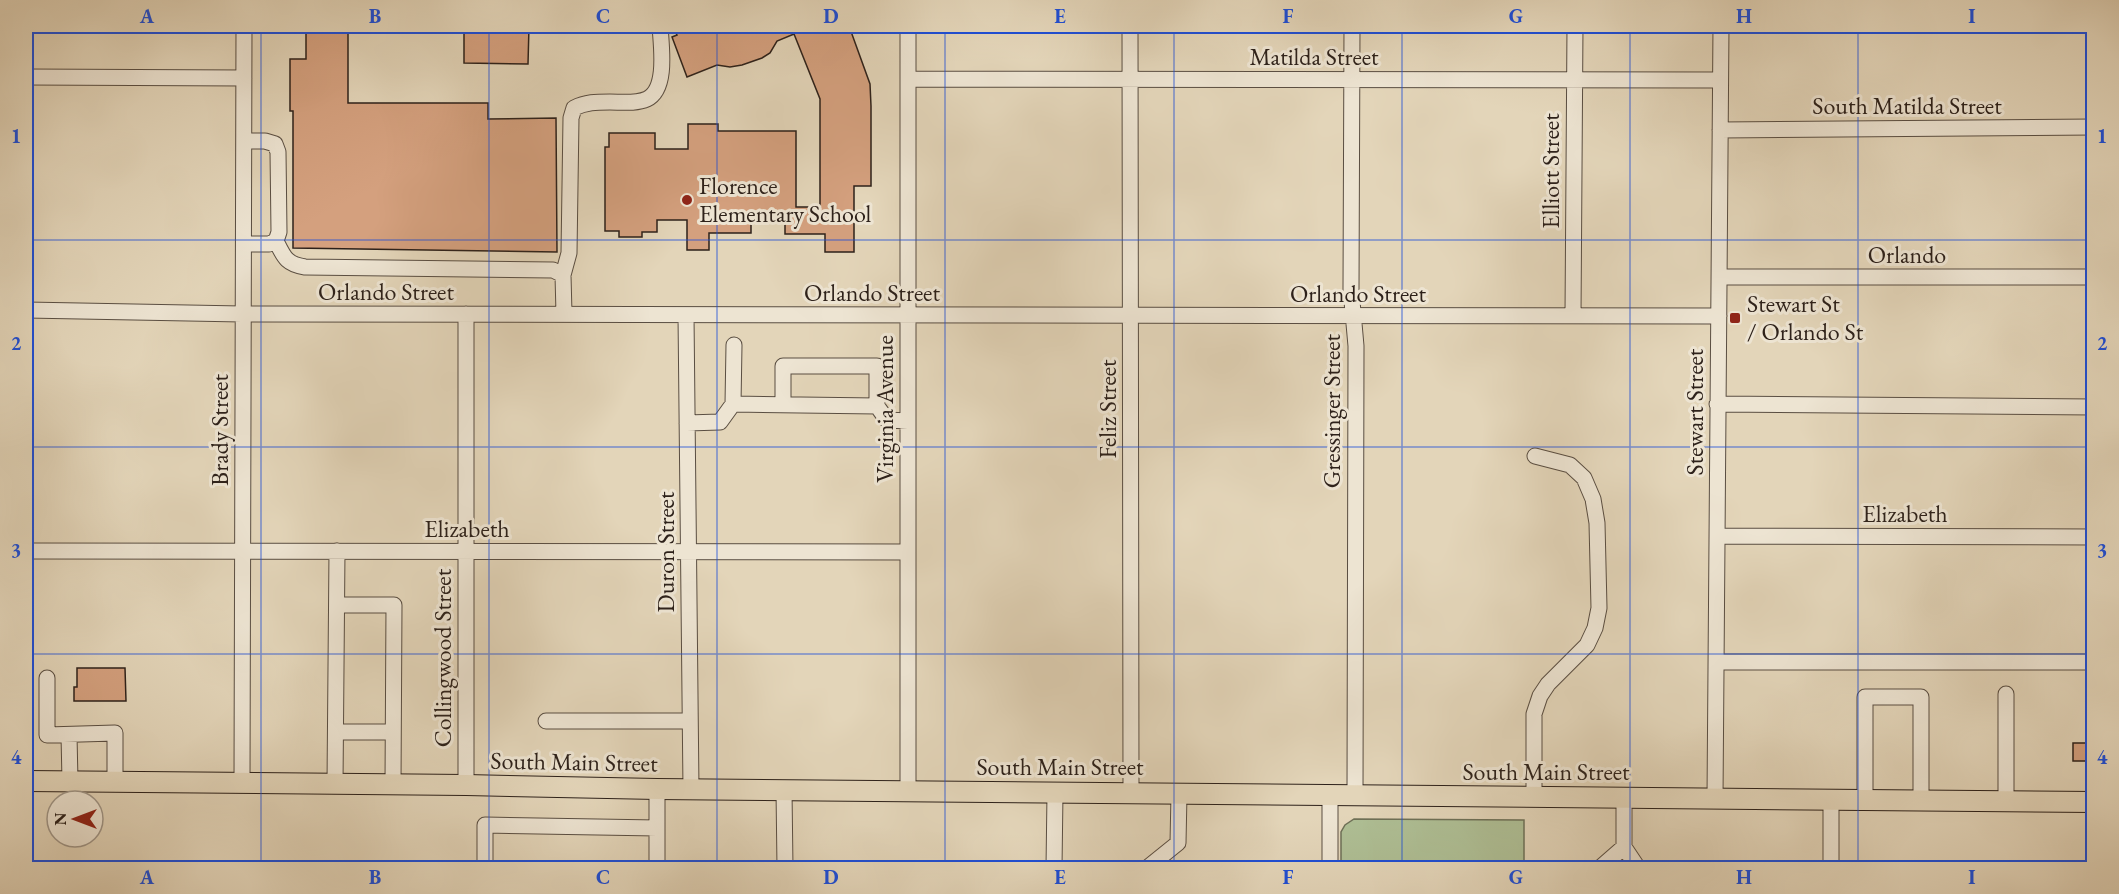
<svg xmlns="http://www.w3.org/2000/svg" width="2119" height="894" font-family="'EB Garamond',serif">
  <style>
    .green { fill: #aebe94; stroke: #6e7057; stroke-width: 1.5 }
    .building { fill: #d4a07e; stroke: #2d211a; stroke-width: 1.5 }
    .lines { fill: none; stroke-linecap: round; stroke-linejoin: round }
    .minor-casing { stroke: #5a4e42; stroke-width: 17 }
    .major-casing { stroke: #2d211a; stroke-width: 22 }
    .minor { stroke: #ede4d2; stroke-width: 15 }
    .major { stroke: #e3d5b9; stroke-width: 20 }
    .grid { fill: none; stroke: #1d4ed8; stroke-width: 1.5; stroke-opacity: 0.55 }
    .poi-dot { fill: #8f2418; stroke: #ede4d2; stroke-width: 2 }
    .labels { text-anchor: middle; stroke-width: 6; stroke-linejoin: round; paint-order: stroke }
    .street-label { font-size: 24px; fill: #2d211a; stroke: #ede4d2 }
    .poi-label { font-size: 24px; fill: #2d211a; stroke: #ede4d2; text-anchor: start }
    .neatline { fill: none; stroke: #1d4ed8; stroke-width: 2 }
    .grid-label { font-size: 20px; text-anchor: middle; font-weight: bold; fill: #1d4ed8 }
  </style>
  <rect width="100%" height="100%" fill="#e3d5b9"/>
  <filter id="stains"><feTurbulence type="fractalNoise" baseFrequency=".00333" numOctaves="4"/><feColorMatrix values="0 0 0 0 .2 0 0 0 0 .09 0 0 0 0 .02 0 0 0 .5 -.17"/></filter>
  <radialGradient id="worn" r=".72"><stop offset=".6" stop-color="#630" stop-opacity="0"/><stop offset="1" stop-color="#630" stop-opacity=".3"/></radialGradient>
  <path class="green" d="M1354,819l170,1v48h-183v-36l4,-7z"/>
  <path class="building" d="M306,26h42v77h140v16l68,-1 1,134 -264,-4v-137h-3v-52h16z
    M464,26h65l-1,38 -64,-1z
    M673,26h176l21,58 1,22v80h-17v66h-29v-18h-40v-15l-34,-1v15h-42v17h-22v-30h-30v12h-15v5h-23v-6h-14v-84h4v-14h46v16h33v-25h30v7h78v76h24v-108l-26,-65 -17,7 -7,12 -8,5 -20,7 -12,2 -13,-2 -30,12 -15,-40 5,-2z
    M77,668h48l1,33h-52v-14h3z
    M2073,743h21v18h-21z"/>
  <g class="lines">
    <defs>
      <path id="minor" d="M908,26v766
        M1130,26l1,767
        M1352,26l-1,264 5,56 -1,449
        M26,77l218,1
        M908,79l812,1
        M1720,130l374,-3
        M244,141h21l10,3 3,8 1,80 -3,9 -7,3h-25
        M276,241c8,16 10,23 29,26l248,3 10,5
        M1720,277h374
        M26,310l216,4 1477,2
        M466,314v471
        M564,314l-1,-39 6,-22 2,-135 3,-10c12,-6 22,-6 36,-6 11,0 26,2 37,-3 21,-10 14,-54 13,-73
        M686,315l5,475
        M1573,316l2,-290
        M733,404l1,-59
        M1717,404l377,3
        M877,406l10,14 21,1
        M687,423l33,-1 13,-18 144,2v-40h-94v39
        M1717,536l377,1
        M26,551l882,1
        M337,605h57l-1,179
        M1716,662h378
        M47,678v57l68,-2v49
        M546,721h144
        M336,732h57
        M69,735l1,46
        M242,783l2,-757
        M335,784l2,-233
        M657,789v79
        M784,790l1,78
        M1330,795v73
        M1624,797v50l14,21
        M1534,798v-84l6,-18 8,-12 39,-39 8,-17 4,-20 -2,-85 -4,-24 -9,-21 -14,-13 -35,-9
        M1715,798l6,-772
        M1865,800v-103h56v103
        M2006,801v-107
        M485,868v-43l172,3
        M1054,868l1,-75
        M1147,868l31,-25 1,-49
        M1600,868l24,-21
        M1831,868v-69"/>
      <path id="major" d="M26,781l440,4 191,4 1437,13"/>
    </defs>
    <use href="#minor" class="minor-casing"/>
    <use href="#major" class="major-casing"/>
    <use href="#minor" class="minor"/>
    <use href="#major" class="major"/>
  </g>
  <path class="grid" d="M261,26v842M489,26v842M717,26v842M945,26v842M1174,26v842M1402,26v842M1630,26v842M1858,26v842M26,240h2068M26,447h2068M26,654h2068"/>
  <g class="poi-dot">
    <circle cx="687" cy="200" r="6"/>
    <rect x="1729" y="312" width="12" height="12" rx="3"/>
  </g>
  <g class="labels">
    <g class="street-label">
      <text x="1314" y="65">Matilda Street</text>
      <text x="1907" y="114">South Matilda Street</text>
      <text transform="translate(1551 171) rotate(-90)" y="8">Elliott Street</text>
      <text x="1907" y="263">Orlando</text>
      <text x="386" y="300">Orlando Street</text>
      <text x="872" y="301">Orlando Street</text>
      <text x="1358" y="302">Orlando Street</text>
      <text transform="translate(885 409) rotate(-90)" y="8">Virginia Avenue</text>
      <text transform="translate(1108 409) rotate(-90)" y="8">Feliz Street</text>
      <text transform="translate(1332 411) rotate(-90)" y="8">Gressinger Street</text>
      <text transform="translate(1695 412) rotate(-90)" y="8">Stewart Street</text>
      <text transform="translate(220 430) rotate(-90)" y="8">Brady Street</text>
      <text x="1905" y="522">Elizabeth</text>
      <text x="467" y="537">Elizabeth</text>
      <text transform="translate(666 552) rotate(-90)" y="8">Duron Street</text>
      <text transform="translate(443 658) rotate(-90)" y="8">Collingwood Street</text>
      <text transform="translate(574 762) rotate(1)" y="8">South Main Street</text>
      <text x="1060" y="775">South Main Street</text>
      <text x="1546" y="780">South Main Street</text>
    </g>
    <g class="poi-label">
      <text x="699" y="194">Florence<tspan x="699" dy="28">Elementary School</tspan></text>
      <text x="1747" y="312">Stewart St<tspan x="1747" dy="28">/ Orlando St</tspan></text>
    </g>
  </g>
  <rect width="2119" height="894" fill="none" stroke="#e3d5b9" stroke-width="66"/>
  <g transform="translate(75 819) rotate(270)"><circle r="28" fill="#ede4d2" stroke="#a09688" stroke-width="1.5"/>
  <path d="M0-4.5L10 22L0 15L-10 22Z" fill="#8f2418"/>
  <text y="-9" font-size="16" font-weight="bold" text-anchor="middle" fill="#2d211a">N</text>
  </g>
  <rect x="33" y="33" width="2053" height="828" class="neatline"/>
  <g class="grid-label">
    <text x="147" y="23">A</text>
    <text x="375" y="23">B</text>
    <text x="603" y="23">C</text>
    <text x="831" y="23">D</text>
    <text x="1060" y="23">E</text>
    <text x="1288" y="23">F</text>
    <text x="1516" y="23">G</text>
    <text x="1744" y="23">H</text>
    <text x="1972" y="23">I</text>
    <text x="16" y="143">1</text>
    <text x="2102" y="143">1</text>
    <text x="16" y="350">2</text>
    <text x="2102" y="350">2</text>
    <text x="16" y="557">3</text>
    <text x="2102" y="557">3</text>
    <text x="16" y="764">4</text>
    <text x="2102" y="764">4</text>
    <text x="147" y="884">A</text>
    <text x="375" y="884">B</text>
    <text x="603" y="884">C</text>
    <text x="831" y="884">D</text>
    <text x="1060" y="884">E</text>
    <text x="1288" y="884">F</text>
    <text x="1516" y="884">G</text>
    <text x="1744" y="884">H</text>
    <text x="1972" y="884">I</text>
  </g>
  <rect width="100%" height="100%" filter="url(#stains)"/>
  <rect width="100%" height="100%" fill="url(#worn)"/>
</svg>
